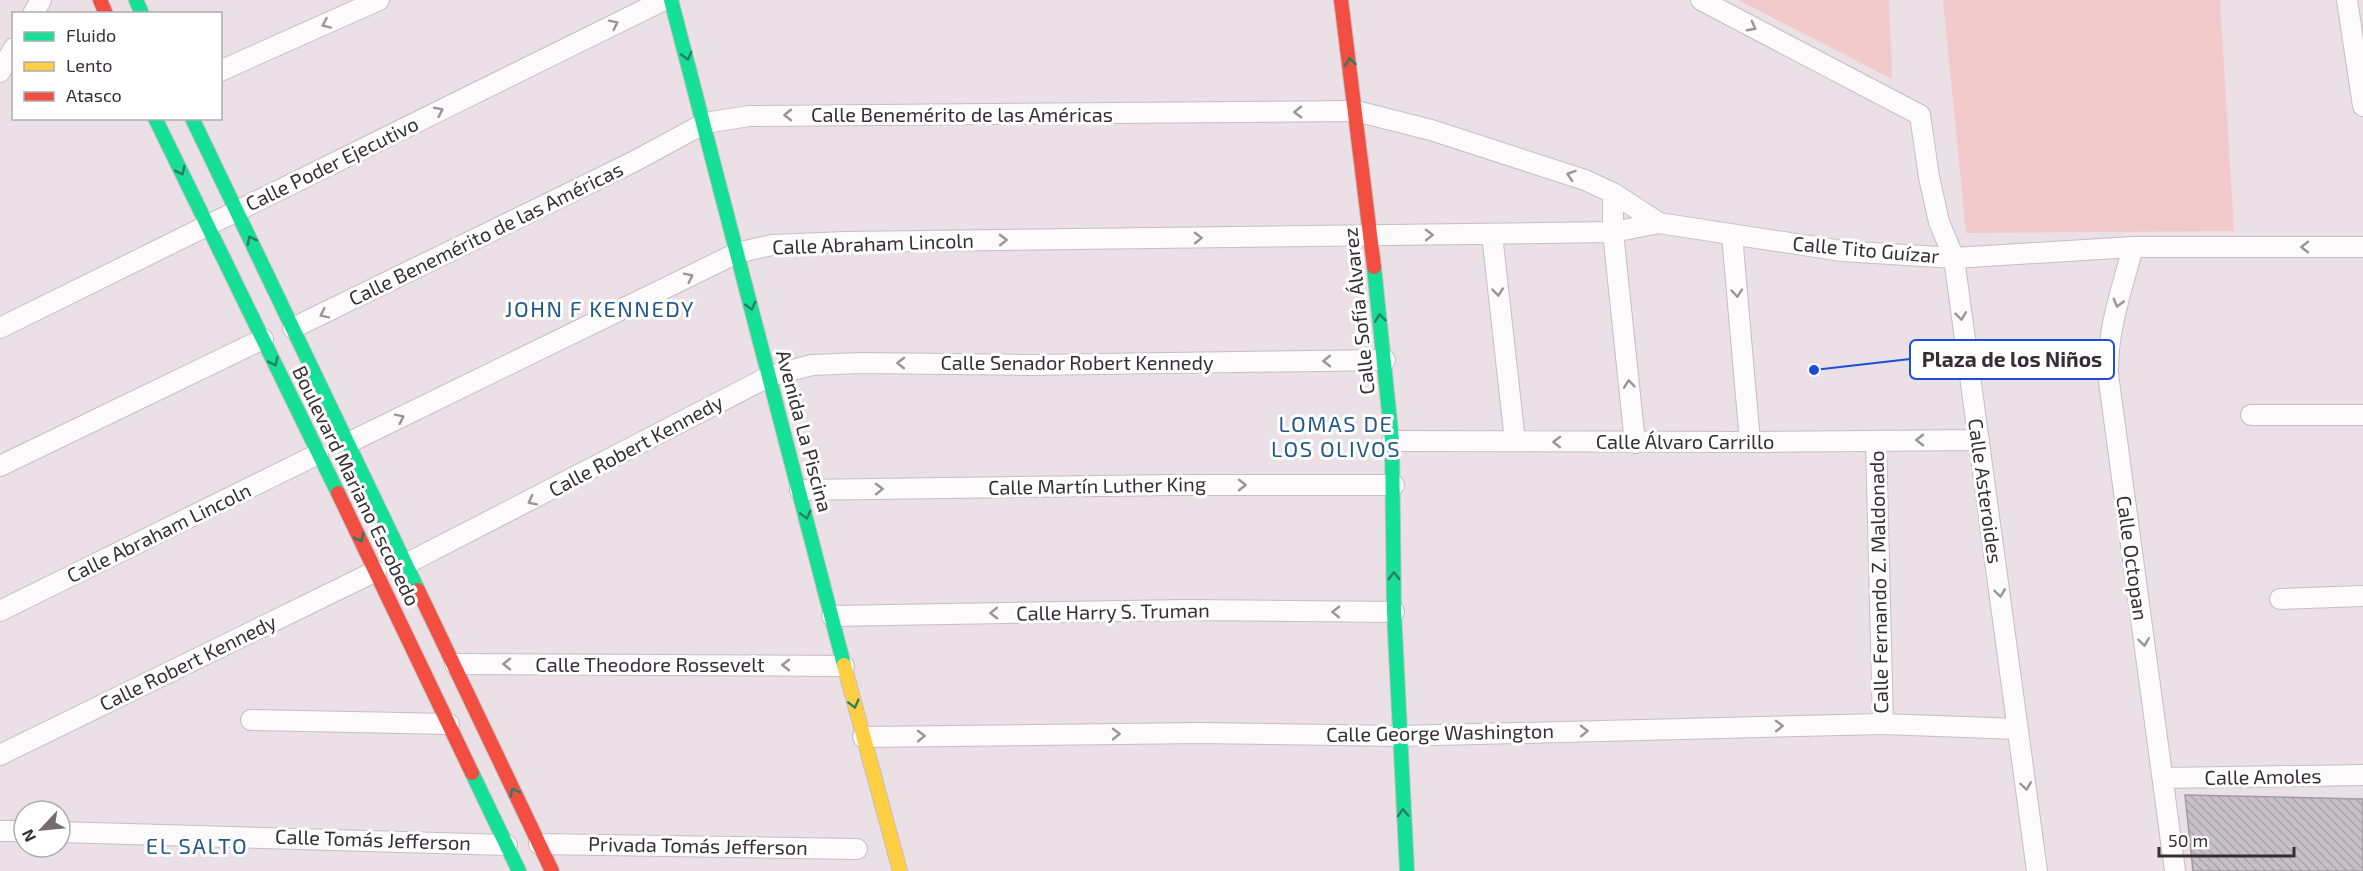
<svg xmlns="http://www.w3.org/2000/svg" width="2363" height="871" font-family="'Exo 2',sans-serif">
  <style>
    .green { fill: #f3cacc }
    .building { fill: url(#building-back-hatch); stroke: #a29aa0; stroke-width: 1.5 }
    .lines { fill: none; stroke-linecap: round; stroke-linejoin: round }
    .street-casing { stroke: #c6bec3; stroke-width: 22 }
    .fast-casing { stroke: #c6bec3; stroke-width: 16 }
    .slow-casing { stroke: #c6bec3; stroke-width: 16 }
    .jam-casing { stroke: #c6bec3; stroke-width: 16 }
    .street { stroke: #fcfafb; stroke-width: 20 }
    .fast { stroke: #16e098; stroke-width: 14 }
    .slow { stroke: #ffcf43; stroke-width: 14 }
    .jam { stroke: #f24e42; stroke-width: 14 }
    .oneway { stroke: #999497 }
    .oneway2 { stroke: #287e60 }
    .labels { text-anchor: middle; stroke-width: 6; stroke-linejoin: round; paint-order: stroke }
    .street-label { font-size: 20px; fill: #362e33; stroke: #fff }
    .quarter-label { font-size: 22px; letter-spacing: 1.5px; fill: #23588a; stroke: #fff }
    .leader { fill: none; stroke: #1d4ed8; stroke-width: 2 }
    .callout-dot { fill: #1d4ed8; stroke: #fff; stroke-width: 2 }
    .callout { fill: #fff; stroke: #1d4ed8; stroke-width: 2 }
    .callout-label { font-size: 21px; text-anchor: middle; font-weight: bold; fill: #362e33 }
  </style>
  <defs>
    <pattern id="building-back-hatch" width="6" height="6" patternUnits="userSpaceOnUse" patternTransform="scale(1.5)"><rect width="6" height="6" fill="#c7c0c5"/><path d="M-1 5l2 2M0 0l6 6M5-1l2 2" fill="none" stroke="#aca5aa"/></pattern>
  </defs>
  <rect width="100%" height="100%" fill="#ebe0e6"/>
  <path class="green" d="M1738,0h151l3,79z
    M1943,0h277l14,231 -268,2z"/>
  <path class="building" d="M2185,795l178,4v72h-170z"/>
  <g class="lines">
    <defs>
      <path id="street" d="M1701,0l219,115 9,62 10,45 15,36 83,613
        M2347,0l16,106
        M33,14l8,-14
        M220,71l159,-71
        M0,72l14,-24
        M1613,193v39l22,211
        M1492,234l23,207
        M1732,235l18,207
        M2133,247c-11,42 -26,83 -25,127l67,497
        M0,328l664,-328
        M293,328l340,-166 72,-39 44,-7 607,-5 75,19 154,50 28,13 46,30
        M2251,415h112
        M1392,441l358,1 229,-2
        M1876,441l7,283
        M348,443l389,-190 35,-8 73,-3 768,-10 46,-9 183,28 112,7 179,-11h230
        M0,466l263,-127
        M800,490l374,-5h220
        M406,564l364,-188 42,-11 49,-2 170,2 354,-5
        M2280,599l83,-3
        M0,611l318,-157
        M832,616l353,-6 209,2
        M455,664l389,2
        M251,720l198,4
        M863,737l336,-4 200,3 484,-12 135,5
        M0,755l376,-184
        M2163,778l200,-3
        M0,831h24
        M60,832l447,13
        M539,844l318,5"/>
      <path id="fast" d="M136,0l6,14
        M671,0l173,665
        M155,118l183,375
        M192,118l226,472
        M1374,267l18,174 2,171 13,259
        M472,773l47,98"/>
      <path id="slow" d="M844,665l56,206"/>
      <path id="jam" d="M100,0l6,14
        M1341,0l33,267
        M338,493l134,280
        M418,590l134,281"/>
    </defs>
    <use href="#street" class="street-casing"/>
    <use href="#fast" class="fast-casing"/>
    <use href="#slow" class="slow-casing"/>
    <use href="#jam" class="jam-casing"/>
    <use href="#street" class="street"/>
    <use href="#fast" class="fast"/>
    <use href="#slow" class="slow"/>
    <use href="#jam" class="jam"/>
  </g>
  <defs><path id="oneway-chevron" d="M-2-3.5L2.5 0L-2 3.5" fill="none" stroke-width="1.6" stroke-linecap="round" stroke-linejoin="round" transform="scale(1.5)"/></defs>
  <g class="oneway">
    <use href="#oneway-chevron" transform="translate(326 24) rotate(156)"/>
    <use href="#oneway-chevron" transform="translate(614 24) rotate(-26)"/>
    <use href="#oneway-chevron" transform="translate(1752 27) rotate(28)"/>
    <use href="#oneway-chevron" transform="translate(439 111) rotate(-26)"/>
    <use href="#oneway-chevron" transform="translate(1298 112) rotate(179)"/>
    <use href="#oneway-chevron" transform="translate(788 115) rotate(180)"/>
    <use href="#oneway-chevron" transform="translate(1571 175) rotate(-162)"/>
    <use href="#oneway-chevron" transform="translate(1429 235) rotate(-1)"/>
    <use href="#oneway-chevron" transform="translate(1198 238) rotate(-1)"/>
    <use href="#oneway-chevron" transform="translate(1003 240) rotate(-1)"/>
    <use href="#oneway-chevron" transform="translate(2305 247) rotate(-180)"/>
    <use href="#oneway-chevron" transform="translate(689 277) rotate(-26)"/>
    <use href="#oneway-chevron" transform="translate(1498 292) rotate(84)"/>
    <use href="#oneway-chevron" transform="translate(1737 293) rotate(85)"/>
    <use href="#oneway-chevron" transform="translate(2118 303) rotate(105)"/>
    <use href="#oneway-chevron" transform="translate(324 314) rotate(154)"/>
    <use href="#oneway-chevron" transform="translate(1961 316) rotate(83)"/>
    <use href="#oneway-chevron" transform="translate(1327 361) rotate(179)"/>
    <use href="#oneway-chevron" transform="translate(901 363) rotate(-179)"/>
    <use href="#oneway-chevron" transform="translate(1629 384) rotate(-96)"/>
    <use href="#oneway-chevron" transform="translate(400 418) rotate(-26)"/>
    <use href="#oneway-chevron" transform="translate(1920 440) rotate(180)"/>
    <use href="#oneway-chevron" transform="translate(1557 442) rotate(-179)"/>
    <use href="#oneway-chevron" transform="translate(1242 485)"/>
    <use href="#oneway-chevron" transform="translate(879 489) rotate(-1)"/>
    <use href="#oneway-chevron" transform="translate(532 501) rotate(153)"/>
    <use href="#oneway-chevron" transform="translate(2000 593) rotate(82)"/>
    <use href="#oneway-chevron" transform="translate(1336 612) rotate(-179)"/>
    <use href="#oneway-chevron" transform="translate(994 613) rotate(179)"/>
    <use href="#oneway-chevron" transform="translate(2144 642) rotate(82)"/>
    <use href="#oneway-chevron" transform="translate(507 664) rotate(-180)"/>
    <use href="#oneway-chevron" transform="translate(786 665) rotate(-180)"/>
    <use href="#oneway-chevron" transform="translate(1779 726) rotate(-1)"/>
    <use href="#oneway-chevron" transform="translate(1584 731) rotate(-1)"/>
    <use href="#oneway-chevron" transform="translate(1116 734) rotate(-1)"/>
    <use href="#oneway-chevron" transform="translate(921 736) rotate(-1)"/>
    <use href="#oneway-chevron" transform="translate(2026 786) rotate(82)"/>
  </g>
  <g class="oneway2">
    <use href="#oneway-chevron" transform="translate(687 56) rotate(75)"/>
    <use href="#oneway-chevron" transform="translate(1350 62) rotate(-98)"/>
    <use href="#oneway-chevron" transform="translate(181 171) rotate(64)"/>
    <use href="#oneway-chevron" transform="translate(251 240) rotate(-117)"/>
    <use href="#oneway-chevron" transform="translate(751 306) rotate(75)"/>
    <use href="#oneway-chevron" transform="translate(1380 318) rotate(-97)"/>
    <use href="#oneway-chevron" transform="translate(274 362) rotate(64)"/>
    <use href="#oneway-chevron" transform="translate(806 515) rotate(76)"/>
    <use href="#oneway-chevron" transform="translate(360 538) rotate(64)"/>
    <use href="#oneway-chevron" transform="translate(1394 576) rotate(-90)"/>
    <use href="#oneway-chevron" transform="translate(854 704) rotate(76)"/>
    <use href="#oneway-chevron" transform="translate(514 792) rotate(-115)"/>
    <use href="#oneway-chevron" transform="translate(1403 813) rotate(-93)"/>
  </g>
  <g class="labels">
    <g class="street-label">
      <text x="962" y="122">Calle Benemérito de las Américas</text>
      <text transform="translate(332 164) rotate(-26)" y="7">Calle Poder Ejecutivo</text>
      <text transform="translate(486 234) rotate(-26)" y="7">Calle Benemérito de las Américas</text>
      <text transform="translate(873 244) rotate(-2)" y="7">Calle Abraham Lincoln</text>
      <text transform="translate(1866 250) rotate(5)" y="7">Calle Tito Guízar</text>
      <text transform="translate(1359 311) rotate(-96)" y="7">Calle Sofía Álvarez</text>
      <text x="1077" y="370">Calle Senador Robert Kennedy</text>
      <text transform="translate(804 431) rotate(75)" y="7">Avenida La Piscina</text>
      <text x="1685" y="449">Calle Álvaro Carrillo</text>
      <text transform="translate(636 446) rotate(-28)" y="7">Calle Robert Kennedy</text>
      <text transform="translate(356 486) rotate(64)" y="7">Boulevard Mariano Escobedo</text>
      <text transform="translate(1097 486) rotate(-1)" y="7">Calle Martín Luther King</text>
      <text transform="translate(1985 491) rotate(82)" y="7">Calle Asteroides</text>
      <text transform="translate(159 533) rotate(-26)" y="7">Calle Abraham Lincoln</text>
      <text transform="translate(2132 558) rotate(82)" y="7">Calle Octopan</text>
      <text transform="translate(1879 582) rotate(-91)" y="7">Calle Fernando Z. Maldonado</text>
      <text transform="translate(1113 612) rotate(-1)" y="7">Calle Harry S. Truman</text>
      <text transform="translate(188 663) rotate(-26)" y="7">Calle Robert Kennedy</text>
      <text x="650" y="672">Calle Theodore Rossevelt</text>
      <text transform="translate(1440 733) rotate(-1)" y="7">Calle George Washington</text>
      <text transform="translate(2263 777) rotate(-1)" y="7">Calle Amoles</text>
      <text transform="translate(373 840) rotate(2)" y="7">Calle Tomás Jefferson</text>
      <text transform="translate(698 846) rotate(1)" y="7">Privada Tomás Jefferson</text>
    </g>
    <g class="quarter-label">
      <text x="600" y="317">JOHN F KENNEDY</text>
      <text x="1336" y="432">LOMAS DE<tspan x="1336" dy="25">LOS OLIVOS</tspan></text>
      <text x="197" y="854">EL SALTO</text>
    </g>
  </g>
  <path class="leader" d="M1814 370L1910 359"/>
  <circle class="callout-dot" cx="1814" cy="370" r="6"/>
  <rect class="callout" x="1910" y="340" width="204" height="39" rx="6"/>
  <g class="callout-label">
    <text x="2012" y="367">Plaza de los Niños</text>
  </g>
  <rect x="12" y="12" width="210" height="108" fill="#ffffff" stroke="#afabad" stroke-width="1.5"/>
  <rect x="24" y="32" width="30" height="9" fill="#16e098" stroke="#afabad" stroke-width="1.5"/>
  <text x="66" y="42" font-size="18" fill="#362e33">Fluido</text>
  <rect x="24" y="62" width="30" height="9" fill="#ffcf43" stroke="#afabad" stroke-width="1.5"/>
  <text x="66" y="72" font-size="18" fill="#362e33">Lento</text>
  <rect x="24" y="92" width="30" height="9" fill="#f24e42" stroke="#afabad" stroke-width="1.5"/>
  <text x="66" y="102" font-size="18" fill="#362e33">Atasco</text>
  <g transform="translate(42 829) rotate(244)"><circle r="28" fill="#ffffff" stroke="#afabad" stroke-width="1.5"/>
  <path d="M0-4.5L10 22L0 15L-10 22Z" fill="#756c72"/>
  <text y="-9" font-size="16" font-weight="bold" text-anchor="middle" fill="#362e33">N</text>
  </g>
  <path d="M2159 847v9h135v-9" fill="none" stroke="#362e33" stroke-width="3"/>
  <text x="2168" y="847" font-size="18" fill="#362e33" stroke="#ffffff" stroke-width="4.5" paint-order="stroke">50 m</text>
</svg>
